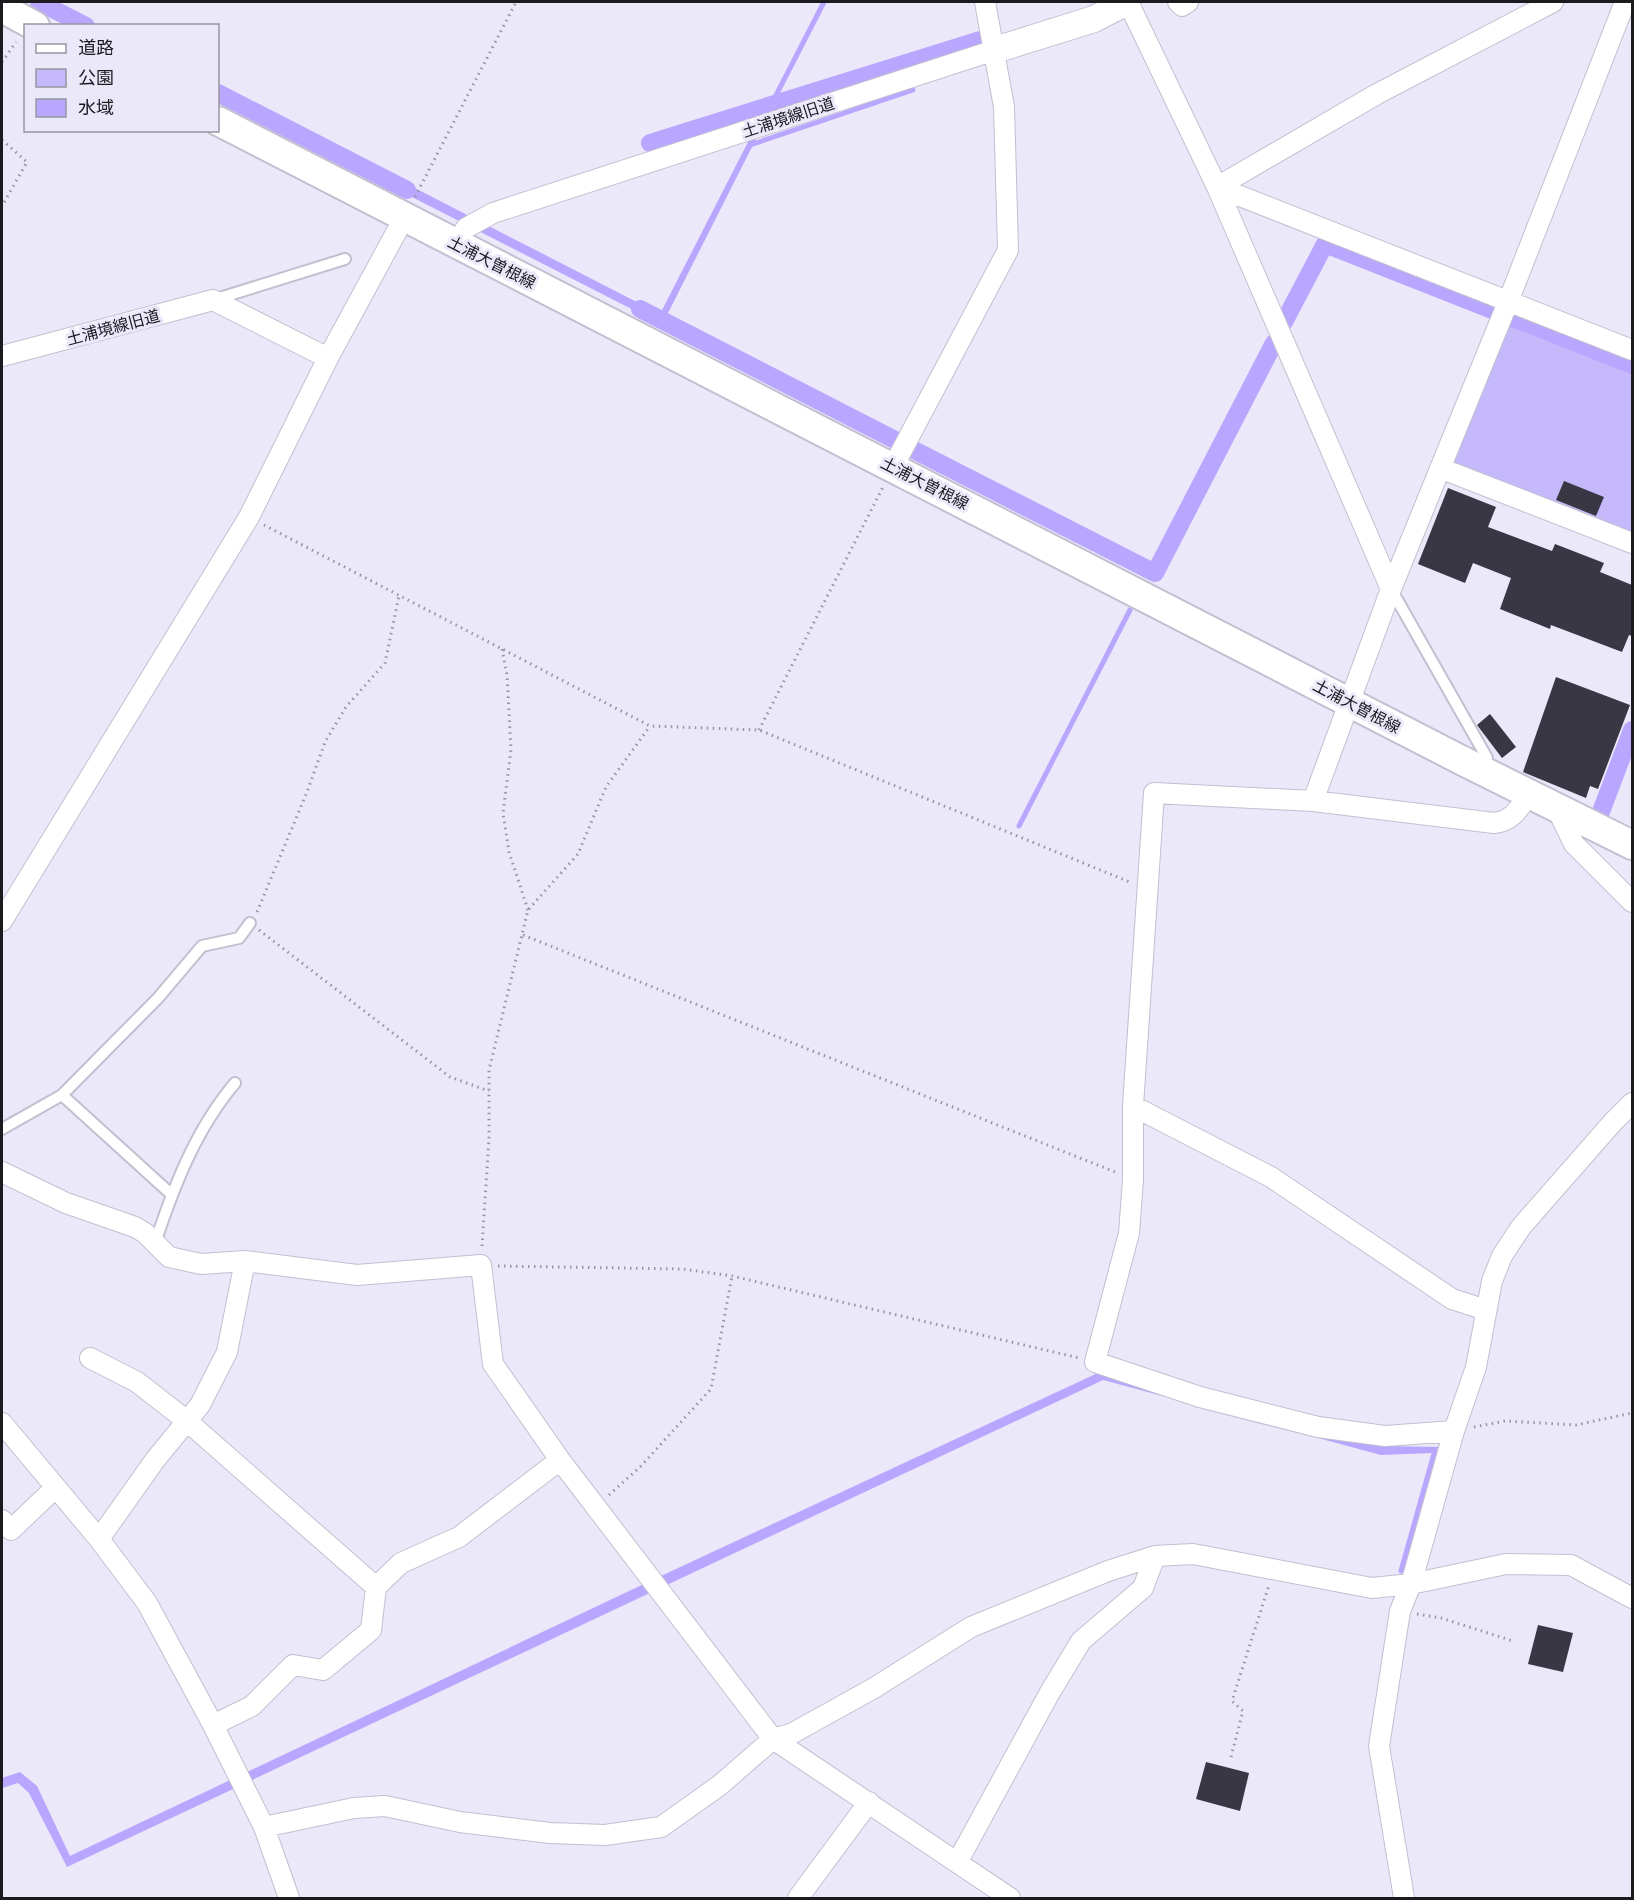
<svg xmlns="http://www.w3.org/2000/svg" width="1634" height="1900" font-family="Signika,'Noto Sans JP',sans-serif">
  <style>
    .green { fill: #c5b9fb }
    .water { fill: #b8a6ff }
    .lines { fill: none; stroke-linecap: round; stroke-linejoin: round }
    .stream { stroke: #b8a6ff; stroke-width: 5 }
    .canal { stroke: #b8a6ff; stroke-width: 18 }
    .building { fill: #393744 }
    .service-casing { stroke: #c2c0d0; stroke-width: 14 }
    .minor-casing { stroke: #c2c0d0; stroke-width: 22 }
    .tertiary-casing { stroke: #c2c0d0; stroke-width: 28 }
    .secondary-casing { stroke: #c2c0d0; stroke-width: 32 }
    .path { stroke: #9795a2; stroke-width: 3; stroke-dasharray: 1.5 4.5; stroke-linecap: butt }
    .service { stroke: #fff; stroke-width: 10 }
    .minor { stroke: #fff; stroke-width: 20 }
    .tertiary { stroke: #fff; stroke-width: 26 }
    .secondary { stroke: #fff; stroke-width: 28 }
    .labels { text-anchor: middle; stroke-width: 6; stroke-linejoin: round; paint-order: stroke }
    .street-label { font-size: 16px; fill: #1a1a1f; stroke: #ebe8f9 }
  </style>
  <rect width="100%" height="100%" fill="#ebe8f9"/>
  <path class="green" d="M1508,324l124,47v163l-184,-70z"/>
  <path class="water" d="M776,102l-4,11 -15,24 -91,180 -7,6 -255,-130 5,-8 251,129 108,-211z
    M1102,1371l177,50 104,25 56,1 -7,6 -51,2 -278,-75 -1036,487 -38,-74 -11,-10 -16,5v-10l18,-6 17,14 33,70 578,-274z"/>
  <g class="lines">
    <path class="stream" d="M770,107l54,-105
      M750,145l163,-55
      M1019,826l111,-216
      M1401,1571l34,-121h-7"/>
    <path class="canal" d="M39,2l47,24
      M218,93l189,97
      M650,143l330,-103
      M640,309l257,132
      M1284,322l41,-78 307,121
      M910,448l245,125 119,-230
      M1599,817l33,-87"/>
  </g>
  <path class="building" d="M1564,481l40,16 -8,19 -40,-16z
    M1448,488l48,19 -8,20 64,24 3,-7 49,19 -4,9 32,13v51l-3,-1 -7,17 -71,-27 -1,4 -50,-20 11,-31 -38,-15 -8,20 -47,-19z
    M1556,677l74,28 -32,84 -8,-3 -4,12 -63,-26z
    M1490,714l26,33 -14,11 -25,-33z
    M1538,1625l35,8 -10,39 -35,-8z
    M1206,1762l43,11 -9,38 -44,-12z"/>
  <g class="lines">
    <defs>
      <path id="service" d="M213,300l132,-41
        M1391,589l96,169
        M62,1095l109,99
        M2,1129l60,-34 96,-97 44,-52 37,-8 11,-15
        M155,1243c19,-57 41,-114 80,-160"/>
      <path id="minor" d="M1128,2l89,185 174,402
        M1178,2l4,4 6,-4
        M1217,187l415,163
        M1217,187l160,-93 176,-92
        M456,244l10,-16 27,-15 502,-163
        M2,356l211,-56 115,58
        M893,467l115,-217 -4,-143 -19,-105
        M1440,468l192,75
        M1313,801l78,-212 117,-287 117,-300
        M1556,807l18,37 58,58
        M2,921l247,-404 79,-159 76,-140
        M1133,1106l138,71 181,122 34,11
        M2,1172l64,31 69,24 10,6 24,24 32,7 44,-3 112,14 124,-10 12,99 67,96 213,279 237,159
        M90,1358l47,24 50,39 189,166
        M2,1423l97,116 48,64 66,122 51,102 25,71
        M1454,1431l-69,5 -67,-9 -118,-30 -105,-35 34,-129 4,-53v-74l21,-313 159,8 181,22c19,-2 25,-15 36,-30
        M2,1520l9,10 44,-42
        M99,1539l56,-79 45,-55 27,-53 18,-91
        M213,1725l39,-19 41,-41 30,5 48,-40 5,-43 25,-24 58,-26 101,-77
        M264,1827l90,-19 31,-2 75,16 90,11 55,2 56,-8 59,-42 53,-46 18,-5 83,-46 97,-61 137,-56 47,-15 38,-2 179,34 39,-4 95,-20 65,1 61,33
        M958,1861l91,-167 32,-53 62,-53 12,-32
        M798,1898l71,-96
        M1404,1898l-25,-152 21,-135 11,-27 43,-153 22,-64 16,-86 10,-25 19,-29 92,-105 19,-19"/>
      <path id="tertiary" d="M995,50l99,-31 33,-17"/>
      <path id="secondary" d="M2,8l33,18
        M218,121l1245,640 169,84"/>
    </defs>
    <use href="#service" class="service-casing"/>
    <use href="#minor" class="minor-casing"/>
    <use href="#tertiary" class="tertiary-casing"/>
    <use href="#secondary" class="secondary-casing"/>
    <path class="path" d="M2,62l14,-20
      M2,140l25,22 -25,44
      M415,197l101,-195
      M264,525l386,201 109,4 373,153
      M502,649l5,26 4,75 -8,63 6,39 19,58
      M759,730l124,-243
      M257,912l50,-120 18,-50 21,-35 39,-44 14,-67
      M259,930l191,147 39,14
      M523,935l592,237
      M482,1246l7,-107v-69l39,-160 50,-56 28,-67 44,-61
      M498,1266l185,3 49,7 347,82
      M1474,1427l31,-6 71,4 56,-12
      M609,1495l32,-29 70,-77 21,-113
      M1417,1614l24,4 72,23
      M1231,1757l12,-46 -11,-10 37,-116"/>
    <use href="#service" class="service"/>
    <use href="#minor" class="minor"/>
    <use href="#tertiary" class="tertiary"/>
    <use href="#secondary" class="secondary"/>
  </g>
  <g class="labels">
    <g class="street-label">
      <text transform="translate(788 117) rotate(-18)" y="6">土浦境線旧道</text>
      <text transform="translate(492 262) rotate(27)" y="6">土浦大曽根線</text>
      <text transform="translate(113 327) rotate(-15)" y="6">土浦境線旧道</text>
      <text transform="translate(925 483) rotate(27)" y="6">土浦大曽根線</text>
      <text transform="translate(1357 706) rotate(28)" y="6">土浦大曽根線</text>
    </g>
  </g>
  <rect width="1634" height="1900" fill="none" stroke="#1a1a1f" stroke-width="6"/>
  <rect x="24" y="24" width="195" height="108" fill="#ebe8f9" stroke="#9796a2" stroke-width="1.5"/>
  <rect x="36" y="44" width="30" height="9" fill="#ffffff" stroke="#9796a2" stroke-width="1.5"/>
  <text x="78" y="54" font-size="18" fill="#1a1a1f">道路</text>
  <rect x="36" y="69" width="30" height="18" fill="#c5b9fb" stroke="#9796a2" stroke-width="1.5"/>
  <text x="78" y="84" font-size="18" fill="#1a1a1f">公園</text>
  <rect x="36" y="99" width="30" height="18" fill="#b8a6ff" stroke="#9796a2" stroke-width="1.5"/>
  <text x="78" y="114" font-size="18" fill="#1a1a1f">水域</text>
</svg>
